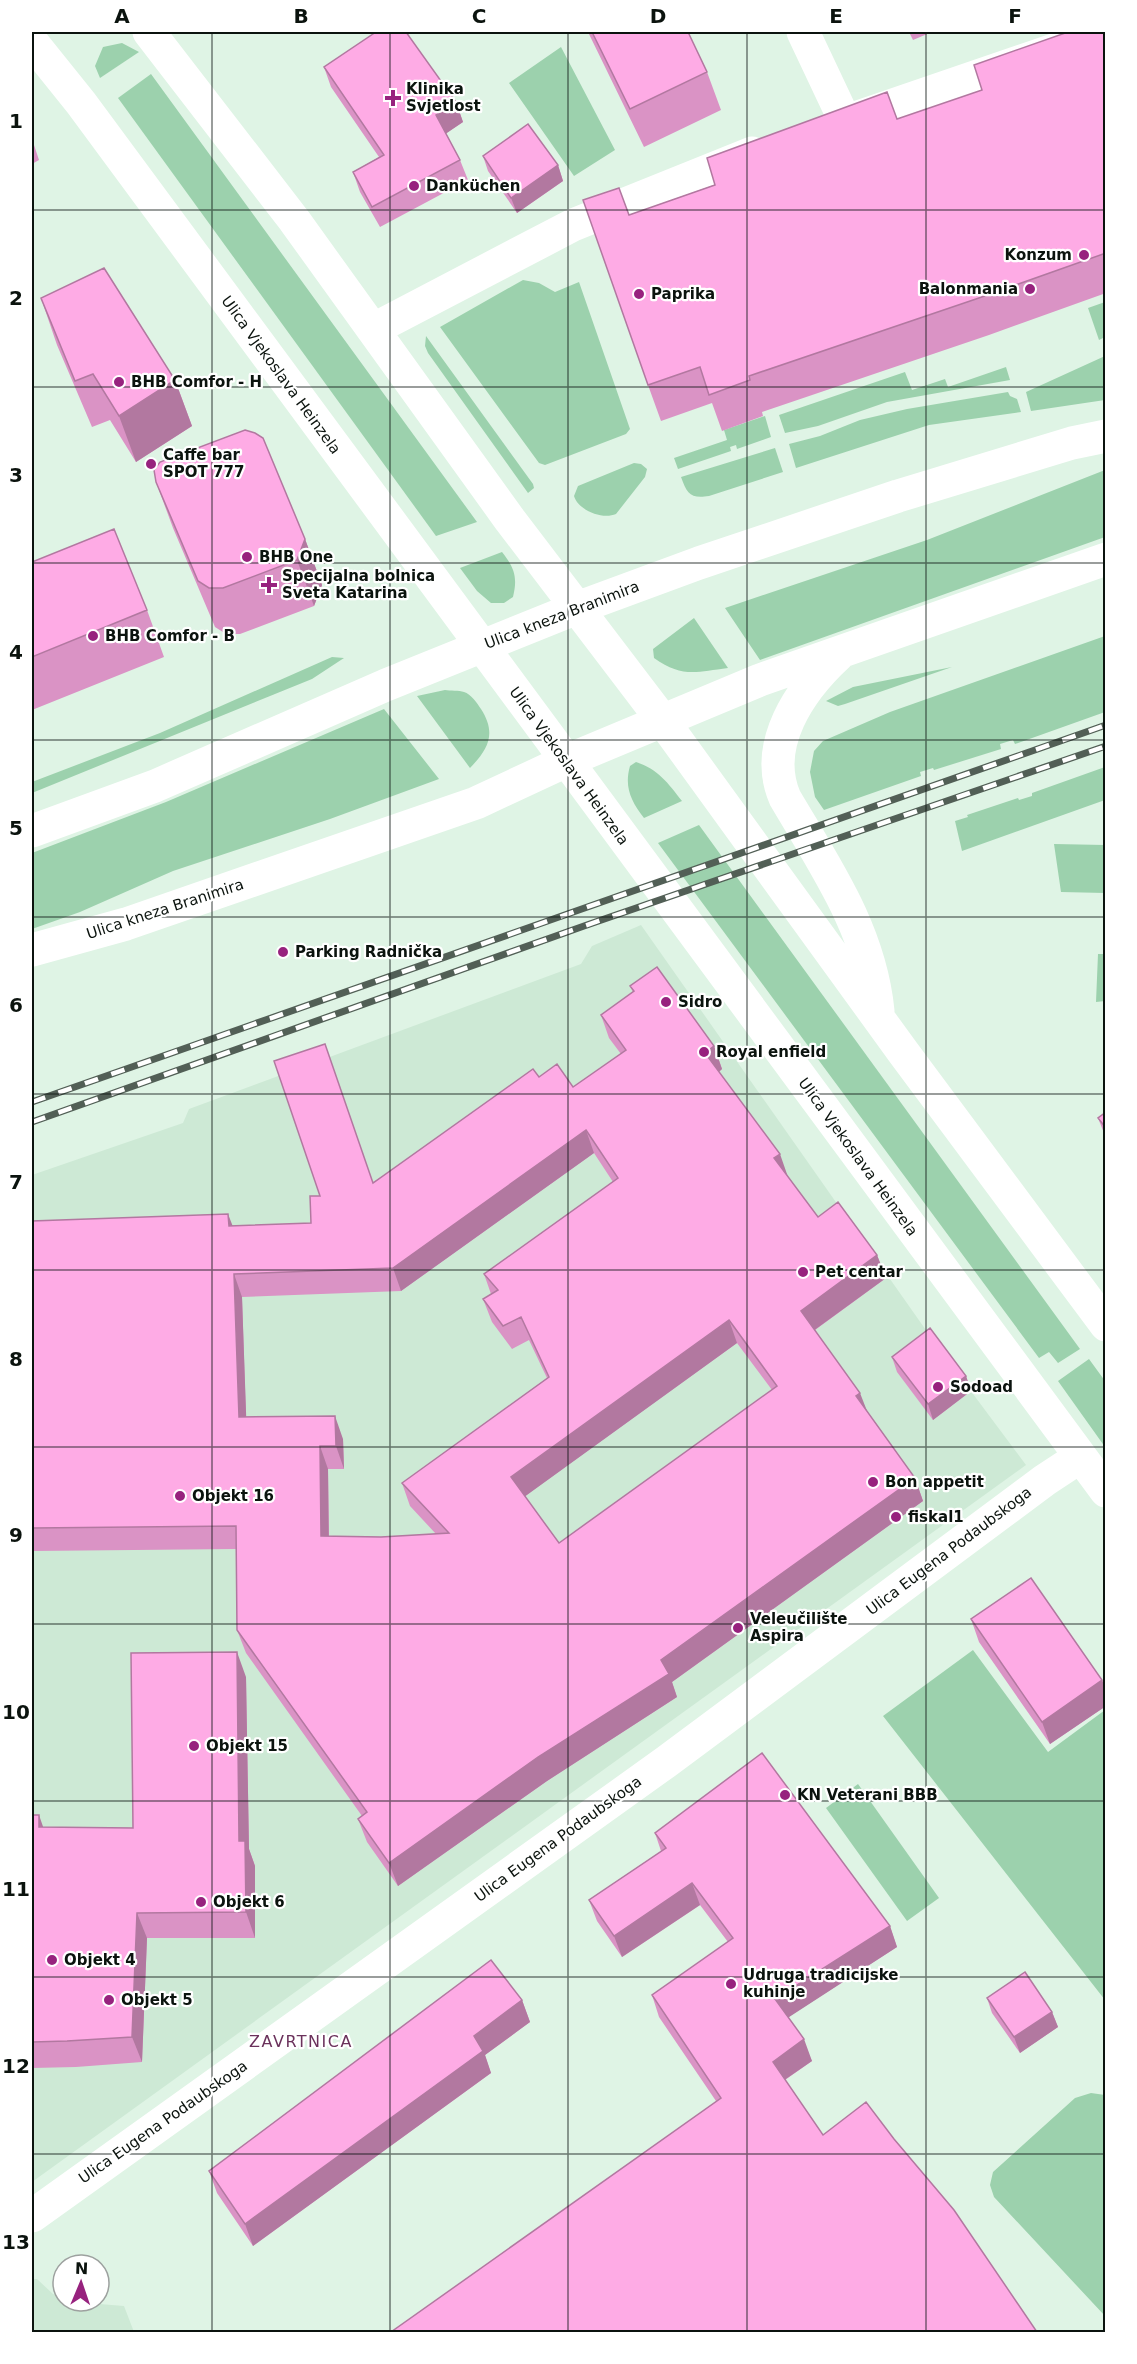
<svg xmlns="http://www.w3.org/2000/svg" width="1137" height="2364" font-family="'DejaVu Sans',sans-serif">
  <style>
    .built { fill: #cde9d5 }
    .green { fill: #9cd1ad }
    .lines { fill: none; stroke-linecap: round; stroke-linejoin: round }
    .minor { stroke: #fff; stroke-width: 33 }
    .major { stroke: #fff; stroke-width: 33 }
    .rail-casing { stroke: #525f56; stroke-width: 7 }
    .rail { stroke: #fff; stroke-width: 4.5; stroke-dasharray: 14; stroke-linecap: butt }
    .wall { fill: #da93c5; fill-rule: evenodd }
    .shaded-wall { fill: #b278a0 }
    .building { fill: #feabe5; stroke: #b278a0; stroke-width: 1.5; fill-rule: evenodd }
    .grid { fill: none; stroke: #0b130e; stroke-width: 1.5; stroke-opacity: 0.55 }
    .poi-dot { fill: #97227e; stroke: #fff; stroke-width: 2 }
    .labels { text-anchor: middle; stroke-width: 4.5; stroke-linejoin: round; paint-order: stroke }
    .poi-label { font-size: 15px; font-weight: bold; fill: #0b130e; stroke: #fff; text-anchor: start }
    .street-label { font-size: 15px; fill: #0b130e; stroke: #fff }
    .neighbourhood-label { font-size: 16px; letter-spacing: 1.5px; fill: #6b325c; stroke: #fff }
    .neatline { fill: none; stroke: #0b130e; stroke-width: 2 }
    .grid-label { font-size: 20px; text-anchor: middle; font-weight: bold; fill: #0b130e }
  </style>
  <rect width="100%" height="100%" fill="#dff4e5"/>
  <path class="built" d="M641,925l294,418 91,122 -994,717v-1007l151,-52 6,-14 392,-145 11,-18z
    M32,2279h5l16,15 10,4v3l61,5 10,26h-102z"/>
  <path class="green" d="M122,43l17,9 -39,26 -5,-12 8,-19z
    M561,47l54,103 -41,26 -65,-93z
    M151,74l326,448 -41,14 -318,-438z
    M523,280l16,3 16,9 24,-10 51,147 -4,5 -81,31 -6,-2 -99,-136z
    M1105,302v35l-6,3 -11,-32z
    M426,336l107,148 1,4 -6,5 -100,-140 -3,-7z
    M1105,356v44l-74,11 -5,-19z
    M1006,367l4,13 -123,22 -69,24 -33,7 -6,-18 126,-43 7,18 33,-11 3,8z
    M1008,392l2,4 7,3 4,13 -92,13 -133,43 -7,-24 31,-8 40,-16 47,-11z
    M765,416l6,21 -34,12 -1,-4 -6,2 1,4 -53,18 -4,-11 53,-18 -3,-10z
    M775,448l8,24 -74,24c-18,3 -22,-2 -28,-19z
    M634,463l7,1 6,5 -2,8 -29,37c-14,6 -38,-4 -42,-18l4,-10z
    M1105,470v67l-345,123 -35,-52 202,-68z
    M502,552c12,15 16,25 11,45l-9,6h-13l-14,-12 -17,-23z
    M694,618l34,50c-32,4 -46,10 -74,-10l-1,-9z
    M1105,636v76l-90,32 -2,-4 -13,4 1,5 -67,21 -1,-2 -13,4 1,4 -97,34 -9,-13 -5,-25 4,-21 9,-10 67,-29z
    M332,657l12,1 -32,21 -280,114v-11l128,-49z
    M952,667l-107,37 -7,2 -12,-5 27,-14z
    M445,690c5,1 14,0 19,2 7,2 13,11 17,17 16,25 7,40 -11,59l-53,-72z
    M384,709l55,70 -109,40 -157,52 -93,41 -48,17v-76l134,-51z
    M636,762c22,7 32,21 46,39l-38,17c-13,-17 -20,-31 -14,-52z
    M1105,767v33l-143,51 -7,-30 13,-4 -1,-2 51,-17 1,2 13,-4v-3z
    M699,825l381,524 -22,14 -9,-11 -10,6 -381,-515z
    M1054,844l51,1v48l-44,-1z
    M1098,954h7v47l-9,1z
    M1089,1359l16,22v66l-47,-66z
    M973,1650l75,102 57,-42v290l-222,-284z
    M858,1784l81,114 -32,23 -81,-113z
    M1091,2093l14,2v221l-111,-119 -4,-12 3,-13 82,-74z"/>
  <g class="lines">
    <path class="minor" d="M803,32l42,89
      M849,120l257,-88
      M374,329l199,-104 179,-72
      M32,2216l634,-454 379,-282 35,-23"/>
    <path class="major" d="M149,32l145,188 216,300 153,201 240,331 203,273
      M32,42l49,61 1025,1388
      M838,655c-38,35 -76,90 -53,143 40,68 85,132 93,213
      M32,831l123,-45 231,-101 191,-77 122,-45 199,-67 174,-53 34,-7
      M32,950l94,-26 350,-121 90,-42 194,-81 346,-121"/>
    <defs>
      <path id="rail" d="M32,1102l1074,-377
        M32,1122l552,-196 522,-180"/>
    </defs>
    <use href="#rail" class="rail-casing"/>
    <use href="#rail" class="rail"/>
  </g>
  <path class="wall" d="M588,32h100l19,40 14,38 -77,37z
    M909,32h23l-19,8z
    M1106,32v261l-117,42 -227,77 1,4 -41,15 -10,-28 -51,18 -13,-36 -19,-170 353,-125z
    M324,67l132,35 7,20 -17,11 14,27 8,20 -88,47 -20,-35 -7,-20 26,-15 -48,-70z
    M32,139l7,21 -7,4z
    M483,156l75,9 5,16 -46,32 -29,-42z
    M41,298l134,82 17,46 -56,36 -26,-42 -18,7 -35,-82z
    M156,482l149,57 17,46 -8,21 -74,28h-14l-11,-7 -42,-99z
    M32,562l115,48 17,47 -132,53z
    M630,986l84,60 8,23 -3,3 69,105 30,40 59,38 9,23 -71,52 52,81 48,67 8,23 -251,181 5,15 -130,84 -149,105 -31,-44 -9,-23 4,-3 -116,-163 -9,-23 -1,-81 -204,2v-330l200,5 79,-3 9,-27 53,-14 166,-105 34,10 48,-33 -12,-16 -8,-23 32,-23zM594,1153l19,29 -129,92 7,20 -8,5 9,23 20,27 17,-9 18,38 -145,105 8,23 26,28 -55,3 -52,-1 -1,-67h16l-1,-30 -97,-22 -4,-120 159,-6zM737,1343l35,47 -213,153 -34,-47z
    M1106,1112v26l-8,-20z
    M892,1357l74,19 5,15 -38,29 -36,-48z
    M971,1619l131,61 4,9v17l-56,38 -71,-102z
    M246,1677l3,172 6,17v72h-108l-5,124 -66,5 -44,1v-253l11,12 90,1z
    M655,1833l235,93 7,21 -109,70 24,44 -27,19 38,55 71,4 60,71 -238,-109 -57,-84 -7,-22 76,-53 -28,-37 -78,52 -25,-36 -8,-21 72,-49z
    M987,1998l65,14 6,15 -38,26 -28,-40z
    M522,2000l8,22 -45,33 6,18 -238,173 -36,-53 -8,-22z"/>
  <path class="shaded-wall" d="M456,102l7,20 -19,13 -8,-20z
    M558,165l5,16 -46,32 -6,-15z
    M175,380l17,46 -56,36 -17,-46z
    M305,539l17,46 -8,21 -17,-46z
    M714,1046l8,23 -8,7 -9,-23z
    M586,1130l8,23 -193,138 -8,-23z
    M780,1154l8,23 -14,-19z
    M228,1214l9,23 -8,-11z
    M877,1255l9,23 -77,56 -8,-23z
    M234,1274l8,23 5,143 -8,-23z
    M729,1320l8,23 -217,157 -9,-23z
    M966,1376l5,15 -38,29 -5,-16z
    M860,1393l9,23 -13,-20z
    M335,1416l8,23 1,30 -8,-23z
    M320,1446l8,23 1,90 -8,-23z
    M915,1478l8,23 -251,181 5,15 -130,84 -149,105 -9,-23 149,-106 123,-97z
    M237,1652l9,25 3,172 6,17v72l-9,-26 -7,-71z
    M1102,1680l4,9v17l-56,38 -8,-22z
    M39,1815l9,26 -9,-14z
    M692,1883l8,22 -78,52 -8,-21z
    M137,1913l10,25 -5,124 -10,-25z
    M890,1926l7,21 -114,74 -8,-22z
    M522,2000l8,22 -45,33 6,18 -238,173 -8,-22 229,-188z
    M1052,2012l6,15 -38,26 -6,-16z
    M804,2039l8,22 -32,22 -7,-21z"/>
  <path class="building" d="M376,32h30l50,70 -20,13 24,45 -88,47 -19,-35 31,-17 -60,-88z
    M592,32h96l19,40 -77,37z
    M1068,32h38v221l-130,46 -227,77 1,4 -41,15 -9,-28 -52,18 -65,-185 36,-12 10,27 86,-30 -8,-27 180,-66 10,27 85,-29 -8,-25z
    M528,124l30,41 -47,33 -28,-42z
    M104,268l71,112 -56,36 -26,-42 -18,7 -34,-83z
    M245,430l10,3 8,5 42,101 -8,21 -74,28h-14l-11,-7 -42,-99 -2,-12 6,-8z
    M114,529l33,81 -115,47v-95z
    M657,967l57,79 -9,7 75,101 -6,4 44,59 20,-15 39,53 -76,56 59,82 -4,3 59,82 -254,182 8,14 -131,83 -149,106 -31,-44 9,-7 -130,-182 -1,-104 -204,2v-307l196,-7 1,12 82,-3 -1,-27h10l-46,-135 51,-17 48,139 160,-114 6,8 18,-13 16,23 53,-37 -25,-35 33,-24 -4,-5zM586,1130l32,48 -134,96 14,16 -15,9 20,27 18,-9 28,60 -147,106 47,50 -68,4 -60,-1 -1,-90h16l-1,-30 -96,1 -5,-143 159,-6zM729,1320l48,66 -218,157 -48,-66z
    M1106,1112v16l-8,-10z
    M930,1328l36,48 -38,28 -36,-47z
    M1031,1578l71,102 -60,42 -71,-103z
    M237,1652l2,189h6l1,71 -109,1 -5,124 -65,4 -35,1v-227h7v12l94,1 -2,-175z
    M762,1753l128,173 -115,73 29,40 -31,23 50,73 43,-33 28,37 60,71 83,122h-646l330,-234 -69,-103 81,-57 -41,-55 -78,53 -25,-36 77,-52 -11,-15z
    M491,1960l31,40 -48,36 9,15 -238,173 -36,-53z
    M1025,1972l27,40 -38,25 -27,-39z"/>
  <path class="grid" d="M212,32v2300M390,32v2300M568,32v2300M747,32v2300M926,32v2300M32,210h1074M32,387h1074M32,563h1074M32,740h1074M32,917h1074M32,1094h1074M32,1270h1074M32,1447h1074M32,1624h1074M32,1801h1074M32,1977h1074M32,2154h1074"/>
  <g class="poi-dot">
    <path d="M390 89h6v6h6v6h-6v6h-6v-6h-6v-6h6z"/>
    <circle cx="414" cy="186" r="6"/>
    <circle cx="1084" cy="255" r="6"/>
    <circle cx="1030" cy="289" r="6"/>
    <circle cx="639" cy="294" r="6"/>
    <circle cx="119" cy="382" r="6"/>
    <circle cx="151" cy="464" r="6"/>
    <circle cx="247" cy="557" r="6"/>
    <path d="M266 576h6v6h6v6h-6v6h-6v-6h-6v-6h6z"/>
    <circle cx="93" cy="636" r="6"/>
    <circle cx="283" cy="952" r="6"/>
    <circle cx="666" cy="1002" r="6"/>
    <circle cx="704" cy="1052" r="6"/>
    <circle cx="803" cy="1272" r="6"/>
    <circle cx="938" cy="1387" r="6"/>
    <circle cx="873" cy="1482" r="6"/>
    <circle cx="180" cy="1496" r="6"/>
    <circle cx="896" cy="1517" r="6"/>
    <circle cx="738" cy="1628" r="6"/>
    <circle cx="194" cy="1746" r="6"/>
    <circle cx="785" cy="1795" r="6"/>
    <circle cx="201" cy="1902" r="6"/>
    <circle cx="52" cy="1960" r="6"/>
    <circle cx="731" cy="1984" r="6"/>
    <circle cx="109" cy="2000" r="6"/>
  </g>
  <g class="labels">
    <g class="poi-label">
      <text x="406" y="94">Klinika<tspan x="406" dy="17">Svjetlost</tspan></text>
      <text x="426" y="191">Danküchen</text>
      <text x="1072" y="260" text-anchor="end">Konzum</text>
      <text x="1018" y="294" text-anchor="end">Balonmania</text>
      <text x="651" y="299">Paprika</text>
      <text x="131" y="387">BHB Comfor - H</text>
      <text x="163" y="460">Caffe bar<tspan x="163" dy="17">SPOT 777</tspan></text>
      <text x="259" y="562">BHB One</text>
      <text x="282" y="581">Specijalna bolnica<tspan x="282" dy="17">Sveta Katarina</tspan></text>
      <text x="105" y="641">BHB Comfor - B</text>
      <text x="295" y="957">Parking Radnička</text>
      <text x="678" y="1007">Sidro</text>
      <text x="716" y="1057">Royal enfield</text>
      <text x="815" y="1277">Pet centar</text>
      <text x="950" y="1392">Sodoad</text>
      <text x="885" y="1487">Bon appetit</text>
      <text x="192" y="1501">Objekt 16</text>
      <text x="908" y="1522">fiskal1</text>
      <text x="750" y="1624">Veleučilište<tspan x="750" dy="17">Aspira</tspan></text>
      <text x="206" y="1751">Objekt 15</text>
      <text x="797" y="1800">KN Veterani BBB</text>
      <text x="213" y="1907">Objekt 6</text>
      <text x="64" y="1965">Objekt 4</text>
      <text x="743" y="1980">Udruga tradicijske<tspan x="743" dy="17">kuhinje</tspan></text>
      <text x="121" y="2005">Objekt 5</text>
    </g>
    <g class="street-label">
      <text transform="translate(281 375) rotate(54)" y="5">Ulica Vjekoslava Heinzela</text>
      <text transform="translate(562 615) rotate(-21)" y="5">Ulica kneza Branimira</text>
      <text transform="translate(569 766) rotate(54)" y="5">Ulica Vjekoslava Heinzela</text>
      <text transform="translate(165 909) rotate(-18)" y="5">Ulica kneza Branimira</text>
      <text transform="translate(858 1157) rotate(54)" y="5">Ulica Vjekoslava Heinzela</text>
      <text transform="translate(949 1551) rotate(-37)" y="5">Ulica Eugena Podaubskoga</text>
      <text transform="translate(558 1839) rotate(-36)" y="5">Ulica Eugena Podaubskoga</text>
      <text transform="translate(163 2122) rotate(-35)" y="5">Ulica Eugena Podaubskoga</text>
    </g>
    <g class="neighbourhood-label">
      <text x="301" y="2047">ZAVRTNICA</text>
    </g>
  </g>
  <rect width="1137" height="2364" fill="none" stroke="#ffffff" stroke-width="66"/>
  <g transform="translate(81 2283) rotate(2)"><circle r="28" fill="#ffffff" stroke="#9da19f" stroke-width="1.5"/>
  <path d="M0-4.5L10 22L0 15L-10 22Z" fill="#97227e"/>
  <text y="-9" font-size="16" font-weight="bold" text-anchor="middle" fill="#0b130e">N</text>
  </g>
  <rect x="33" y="33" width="1071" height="2298" class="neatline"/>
  <g class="grid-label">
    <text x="122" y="23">A</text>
    <text x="301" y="23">B</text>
    <text x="479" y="23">C</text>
    <text x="658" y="23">D</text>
    <text x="836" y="23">E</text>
    <text x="1015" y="23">F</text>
    <text x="16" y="128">1</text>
    <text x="16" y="305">2</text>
    <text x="16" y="482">3</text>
    <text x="16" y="659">4</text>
    <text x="16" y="835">5</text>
    <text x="16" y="1012">6</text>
    <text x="16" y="1189">7</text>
    <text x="16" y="1366">8</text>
    <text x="16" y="1542">9</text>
    <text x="16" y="1719">10</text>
    <text x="16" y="1896">11</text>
    <text x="16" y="2073">12</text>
    <text x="16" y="2249">13</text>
  </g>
</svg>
